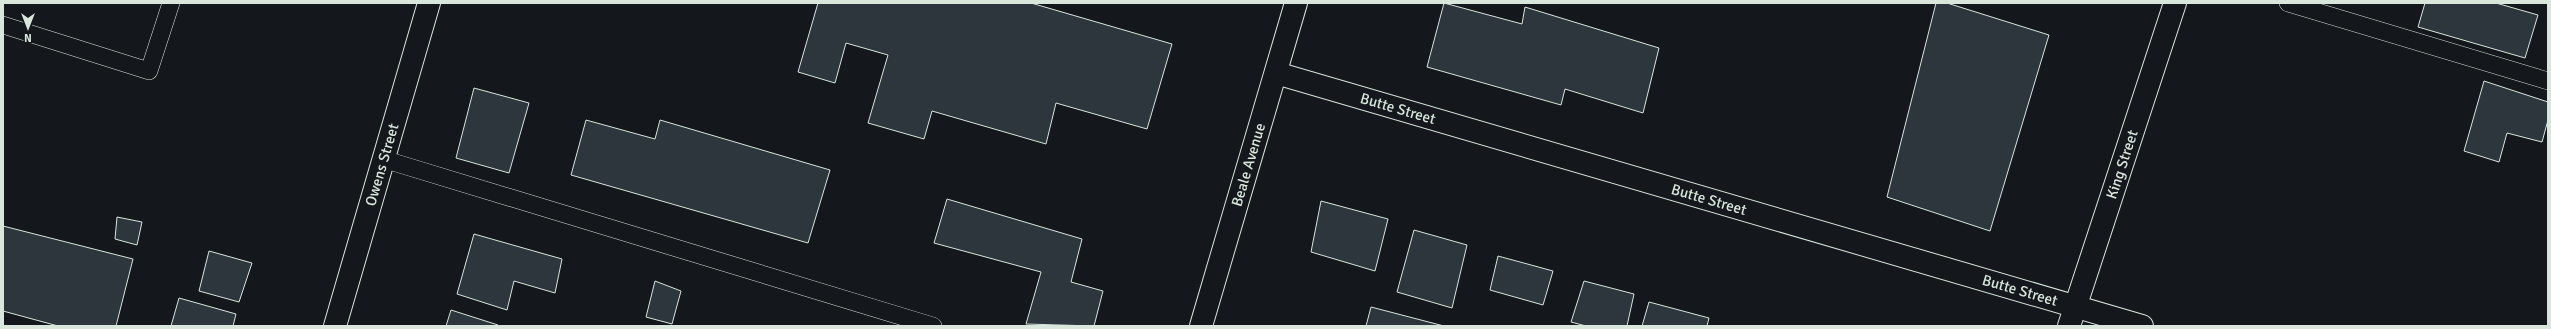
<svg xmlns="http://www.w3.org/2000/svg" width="2551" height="329" font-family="Signika,sans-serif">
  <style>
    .building { fill: #2c363c; stroke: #d8e6dc }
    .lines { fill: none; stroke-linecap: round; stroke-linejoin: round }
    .service-casing { stroke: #d8e6dc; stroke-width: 18 }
    .minor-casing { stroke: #d8e6dc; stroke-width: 24 }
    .service { stroke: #14181c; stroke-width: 17 }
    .minor { stroke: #14181c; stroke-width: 22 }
    .labels { text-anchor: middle; stroke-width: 3; stroke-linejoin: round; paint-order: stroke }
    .street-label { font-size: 15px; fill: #d8e6dc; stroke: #14181c }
  </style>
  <rect width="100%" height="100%" fill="#14181c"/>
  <path class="building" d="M818,3h213l141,41 -25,85 -91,-26 -10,41 -114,-33 -8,28 -56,-16 20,-68 -42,-12 -11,40 -37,-11z
    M1444,3l78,21 3,-17 134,41 -16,65 -78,-24 -4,16 -134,-38z
    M1936,3h11l102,32 -59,196 -103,-34z
    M2425,3h71l42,12 -13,43 -107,-31z
    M2484,81l64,21v18l-6,22 -35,-9 -8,29 -35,-11z
    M474,88l55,15 -20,70 -53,-15z
    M586,120l69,19 5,-19 170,50 -22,73 -237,-68z
    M947,199l135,40 -11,43 32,9 -9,35 -68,-2 15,-52 -107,-29z
    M1321,201l67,18 -13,52 -64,-19z
    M117,217l25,5 -5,23 -22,-6z
    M3,226l130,33 -17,67h-58l-55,-15z
    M1414,230l53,15 -15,63 -55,-16z
    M474,234l88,25 -7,34 -41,-12 -7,29 -50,-16z
    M209,251l43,12 -13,39 -40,-11z
    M1498,256l55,15 -10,34 -53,-15z
    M655,281l26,10 -9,33 -26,-7z
    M1584,281l50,13 -7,32h-41l-15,-4z
    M179,298l57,16 -3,12h-62z
    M1649,302l60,16 -2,8h-65z
    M1371,307l73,19h-78z
    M451,310l47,15v1h-52z"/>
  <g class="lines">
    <defs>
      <path id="service" d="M2288,3l260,78
        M3,25l146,46 22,-68
        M383,159l550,167"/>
      <g id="minor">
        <path id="s1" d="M1276,73l866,253"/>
        <path id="s2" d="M335,326l94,-323"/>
        <path id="s3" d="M1201,326l95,-323"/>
        <path id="s4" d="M2069,326l106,-323"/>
      </g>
    </defs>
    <use href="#service" class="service-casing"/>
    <use href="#minor" class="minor-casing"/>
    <use href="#service" class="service"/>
    <use href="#minor" class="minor"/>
  </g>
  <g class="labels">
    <g class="street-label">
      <text dy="5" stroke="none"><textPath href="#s1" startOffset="127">Butte Street</textPath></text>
      <text dy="5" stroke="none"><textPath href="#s2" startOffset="168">Owens Street</textPath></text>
      <text dy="5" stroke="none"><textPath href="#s4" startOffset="170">King Street</textPath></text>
      <text dy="5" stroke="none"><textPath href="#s3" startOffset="168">Beale Avenue</textPath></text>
      <text dy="5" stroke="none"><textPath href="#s1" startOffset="451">Butte Street</textPath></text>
      <text dy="5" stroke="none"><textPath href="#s1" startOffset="775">Butte Street</textPath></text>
    </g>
  </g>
  <rect width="2551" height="329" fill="none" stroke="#d8e6dc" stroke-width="8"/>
  <g transform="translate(28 28) rotate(180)" stroke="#14181c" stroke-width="3" paint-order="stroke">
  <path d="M0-3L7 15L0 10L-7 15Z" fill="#d8e6dc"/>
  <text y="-6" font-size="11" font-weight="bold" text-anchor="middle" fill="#d8e6dc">N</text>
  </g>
</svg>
